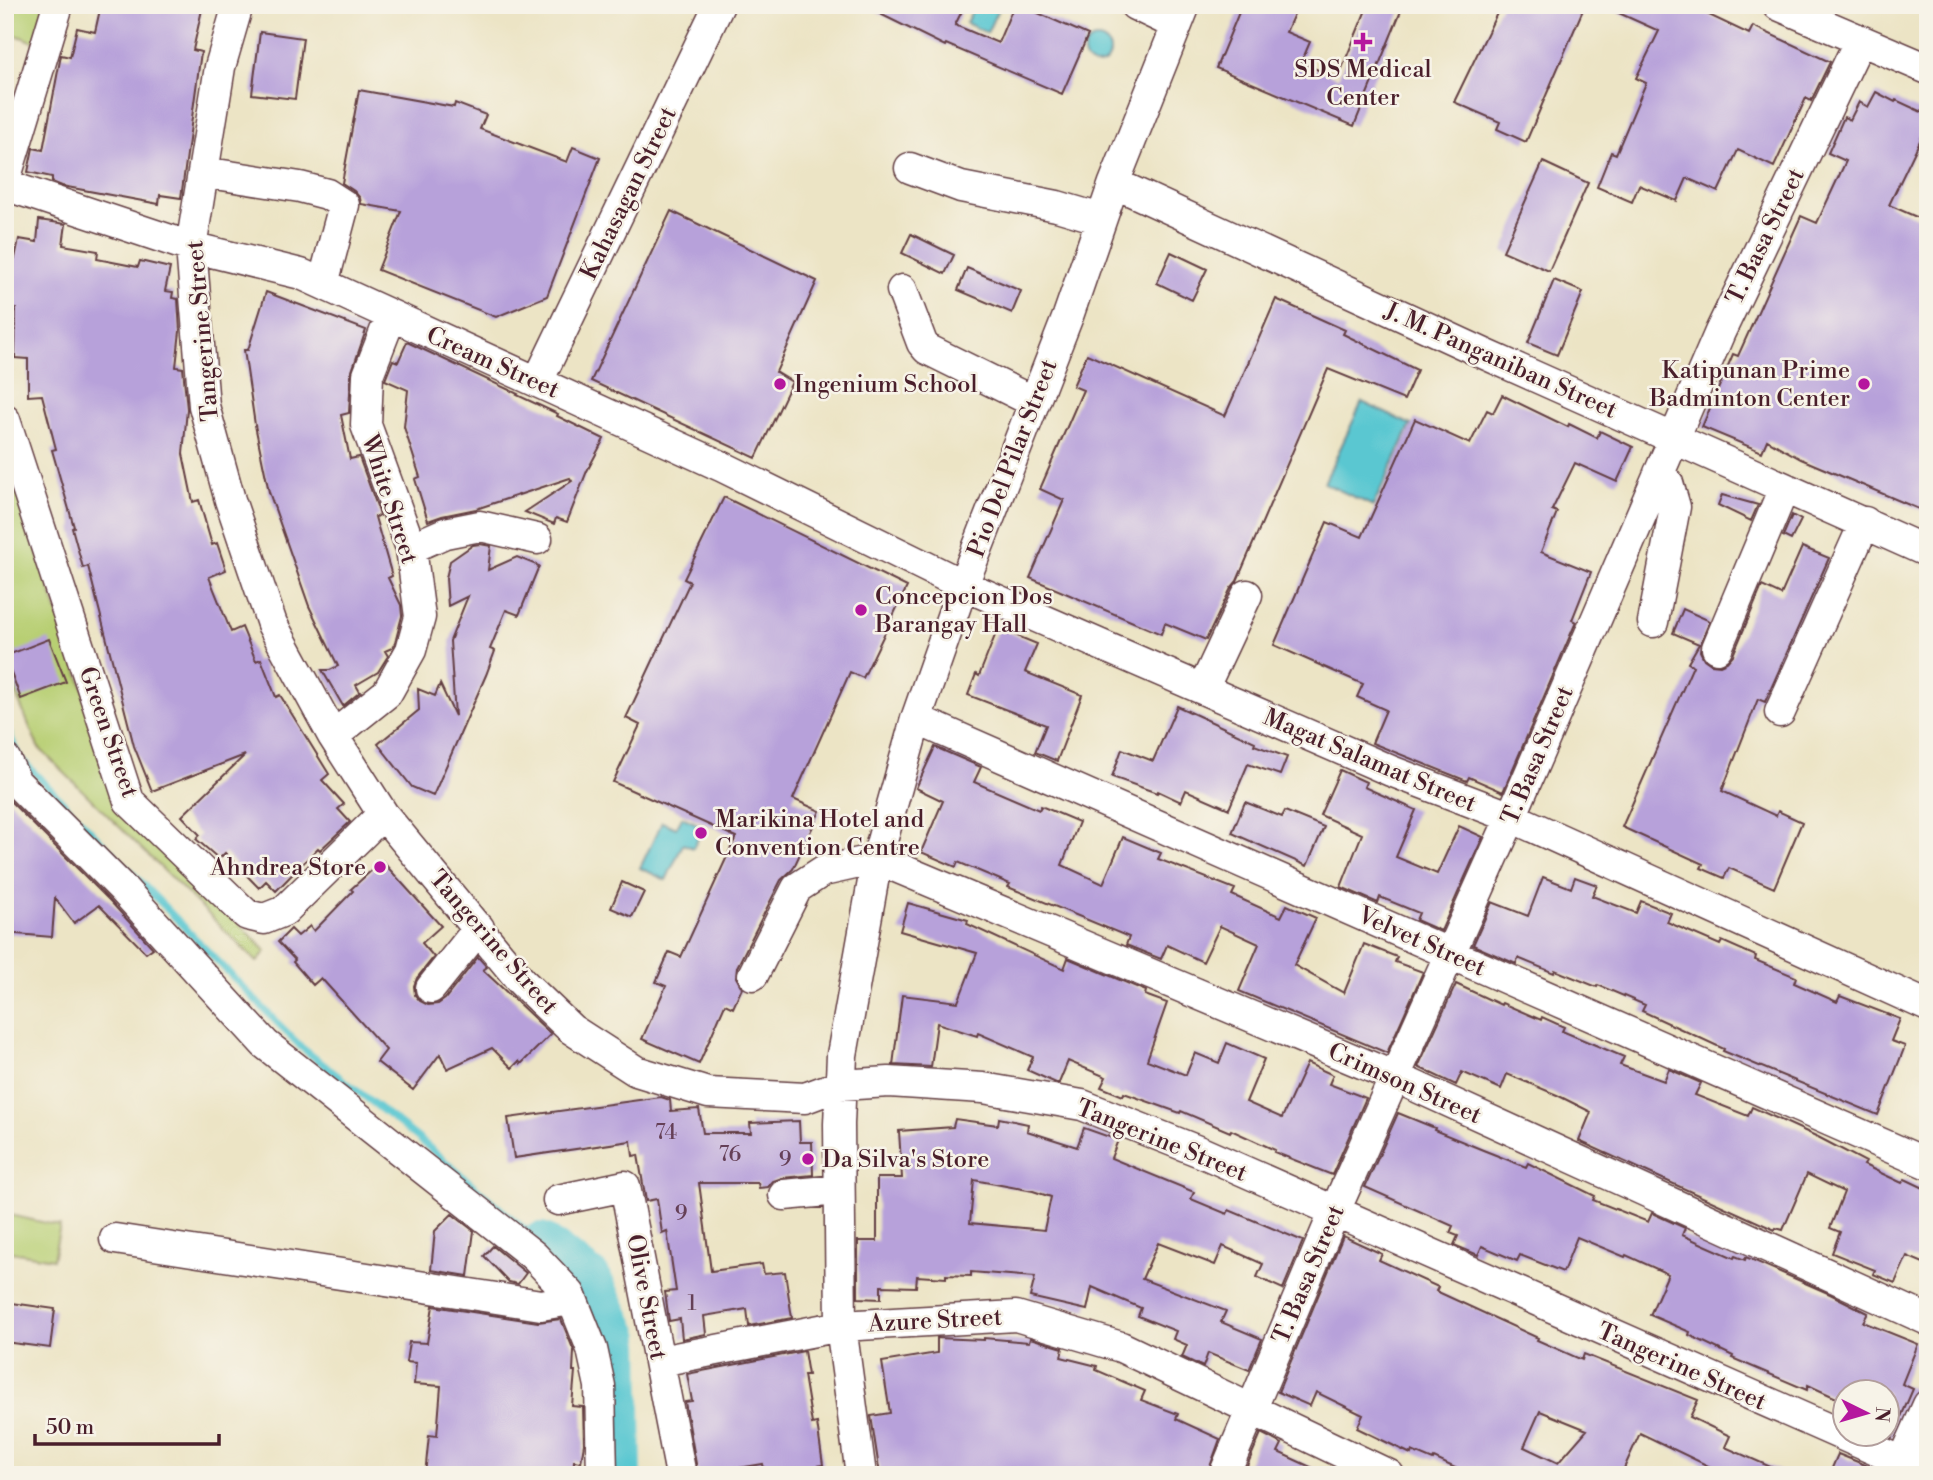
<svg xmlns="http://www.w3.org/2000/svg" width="1933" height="1480" font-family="'Libre Bodoni',serif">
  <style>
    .green { fill: #b8cf73; stroke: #81774f; stroke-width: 2 }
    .water { fill: #5ac7d1; stroke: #52737e; stroke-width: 2 }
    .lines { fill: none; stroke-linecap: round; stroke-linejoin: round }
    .stream { stroke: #5ac7d1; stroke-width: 7 }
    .river { stroke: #5ac7d1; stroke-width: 44 }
    .building { fill: #b7a1da; fill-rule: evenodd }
    .minor-casing { stroke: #623d42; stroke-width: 33 }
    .minor { stroke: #fff; stroke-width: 30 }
    .poi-dot { fill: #b5179e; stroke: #f7f3e8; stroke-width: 2.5 }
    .labels { text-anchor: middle; stroke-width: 5; stroke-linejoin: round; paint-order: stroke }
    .number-label { font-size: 21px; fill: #654057 }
    .poi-label { font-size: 24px; fill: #4a1f2b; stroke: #f7f3e8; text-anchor: start }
    .street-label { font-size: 24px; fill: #4a1f2b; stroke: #f7f3e8 }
  </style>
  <rect width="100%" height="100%" fill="#f7f3e8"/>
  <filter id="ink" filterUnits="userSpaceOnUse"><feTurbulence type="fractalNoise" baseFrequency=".0143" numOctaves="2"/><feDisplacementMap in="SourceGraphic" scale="14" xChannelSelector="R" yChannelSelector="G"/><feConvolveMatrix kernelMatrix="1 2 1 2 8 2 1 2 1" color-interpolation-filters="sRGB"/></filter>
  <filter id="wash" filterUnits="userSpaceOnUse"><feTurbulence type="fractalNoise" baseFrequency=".00686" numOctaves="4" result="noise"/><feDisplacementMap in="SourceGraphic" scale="28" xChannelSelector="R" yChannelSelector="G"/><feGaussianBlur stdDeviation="1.57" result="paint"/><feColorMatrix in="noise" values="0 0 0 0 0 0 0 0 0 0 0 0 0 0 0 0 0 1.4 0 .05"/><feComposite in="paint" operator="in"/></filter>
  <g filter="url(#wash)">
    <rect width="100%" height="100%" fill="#ece4c5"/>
    <path class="green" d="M5,5h43l-11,38 -32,-12z
      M5,456l117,347 144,148 -9,11 -219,-215 -33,-79z
      M5,1214l55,12 -7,33 -48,-8z"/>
    <path class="water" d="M975,5h25l-13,28 -21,-10z
      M1084 52a13 13 0 1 1 26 0a13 13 0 1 1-26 0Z
      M1362,402l49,23 -38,81 -49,-23z
      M682,817l22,10 -11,21 -10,-4 -17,36 -26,-12 22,-46 14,6z"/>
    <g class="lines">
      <path class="stream" d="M5,724l14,33 282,290 117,91 112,96"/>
      <path class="river" d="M541,1244l49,36 28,58 2,137"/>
    </g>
    <g id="blocks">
      <path class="building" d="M101,5h102l-10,45 8,2 -20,146 -21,-3 -1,9 -97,-18 -10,-4v-5l-24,-5 5,-24 10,2 18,-95 9,2 7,-29 18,4z
        M862,5h103l-10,20 43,18 16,-38h6l68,30 -26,59 -116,-50 -1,2z
        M1242,5h56l-12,27 24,10 -9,21 37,15 30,-73h20l13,6 -47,115 -138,-58z
        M1501,5h84l-59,137 -29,-13 3,-7 -46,-20z
        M1601,5h87l61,29 4,-8 77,36 -19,39 -5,-3 -32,69 -36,-17 -20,42 -31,-14 -10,23 -38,-16 -7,17 -35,-15 14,-35 5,2 30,-71 -10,-5 23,-47z
        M260,32l43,6 -8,61 -43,-5z
        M359,90l95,17 1,-4 31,12 -6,14 87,33 6,-15 27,11 -53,138 -51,21 -118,-47 23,-59 -40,-7 -1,-6 -6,-7 -12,-8z
        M1876,92l19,10 1,-2 32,15v9l-39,81 39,17v291l-127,-54 -34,-19 -5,12 -60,-25 31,-73 5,2 63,-140 16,7 29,-62 -18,-8 16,-36 6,3 9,-18 9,5z
        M1543,162l45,21 -39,88 -46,-20z
        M671,211l146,70 -41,91 16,10 -36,76 -165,-77z
        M39,220l27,4 -3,21 35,6 -1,8 41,8 2,-6 30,7 -5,23 8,1 -1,6 6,1 2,32 -4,36 7,1 4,41 -4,45 10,48 6,-2 13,45 5,-2 9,27 -17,7 22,55 11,-5 14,34 5,-2 15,38 4,-2 49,79 -7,6 22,24 -6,5 12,13 -30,28 -2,-2 -42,43 -10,-10 -7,7 -34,-35 -6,6 -23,-20 4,-4 -18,-19 63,-61 -93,36 -18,-45 -46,-180 -5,2 -11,-40 2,-1 -22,-77 4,-1 -14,-54 -14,1v-37l-13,-1 1,-49 -11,-2v-51l10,2 4,-19 18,3z
        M911,234l43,21 -9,19 -43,-21z
        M1171,252l36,17 -15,31 -35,-17z
        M967,268l54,23 -9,22 -54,-23z
        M1554,280l29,12 -26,63 -29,-12z
        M266,292l100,38 -15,44 -2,39 -8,2 9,44 9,-2 19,52 2,7 -5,1 17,59 -4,2 13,27 1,11 -7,27 -3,5 -7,3 3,5 -10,16 -22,13 4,7 -17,14 -21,-36h8l8,-4 -29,-60 -40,-114 -14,-67 -11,-75h4z
        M1276,299l69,31 -2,4 74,36 -13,30 -76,-31 -91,212 -6,7 -25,52 -41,-17 -4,11 -131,-56 34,-78 -24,-11 43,-99 -10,-4 14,-32 138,62z
        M407,342l111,52 -1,1 41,19 -1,2 47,23 -17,32 -20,51 -11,-4 -2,6 -29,-12 47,-31 -2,-3 -94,31 -34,7 -14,5 -13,-42 5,-2 -16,-50 4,-37 -23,-10 8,-20 5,2z
        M1502,395l66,32 1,-3 28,14 3,-7 33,16 -16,35 -42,-19 -23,47 5,2 -16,40 50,20 -19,48 4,2 -73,170 -34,-15 -2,4 -95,-38 14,-33 -29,-13 6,-13 -89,-39 53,-123 35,15 53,-118 55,25 17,-34 6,3z
        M1722,495l36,10 -7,16 -33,-16z
        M724,497l183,90 -44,91 -13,-6 -57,127 27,12 -27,58 -12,11 -44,87 -1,10 6,11 -9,20 -8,-4 -26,60 -57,-25 24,-53 -10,-4 13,-30 12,5 55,-120 -123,-55 27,-57 -14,-7 64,-136 -6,-3z
        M1792,515l9,5 -10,20 -8,-4z
        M480,544l11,2 -3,24 29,-13 22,9 -20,49 -13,-5 -16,39 5,2 -9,24 -53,121 -21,-9 -34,-43 41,-34 -1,-21 17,7 5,-12 15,32 -5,-75 18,-45 -20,10 -2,-28 4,-17 23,-16z
        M1802,547l27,11 -64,144 -7,-3 -36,92 54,25 2,-5 24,11 -28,66 -45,-20 -5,10 -23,-10 2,-4 -81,-37 71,-161 -5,-3 11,-19 -26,-11 10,-24 27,12 -9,21 -1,9 4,8 7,5 9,1 7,-3 6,-7 29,-69 19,9z
        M998,628l39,16 -12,28 57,23 -25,66 -22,-9 11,-27 -78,-30 8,-21 3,2z
        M49,639l17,43 -45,17 -16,-43z
        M1177,706l78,36 -1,3 33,12 -7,18 -32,-11 -19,45 -43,-19 -5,12 -23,-11 -1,2 -45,-16 10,-28 31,12z
        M935,747l46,20 -7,15 65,28 2,-4 38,16 -17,43 41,19 20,-47 38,16 -3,6 77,30 -3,6 49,22 6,-12 29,13 -22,47 50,28 20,-49 33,13 -2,5 28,10 -36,81 -148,-62 20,-47 -39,-18 -17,36 -36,-17 -6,14 -35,-14 3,-8 -121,-50 2,-3 -52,-22 -2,5 -35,-15 22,-51 -27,-13z
        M1340,770l26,12 -2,5 52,23 -20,47 41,17 22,-48 24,11 -42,94 -25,-11 3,-7 -39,-16 -2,6 -37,-16 21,-53 -42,-19z
        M5,796l105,105 43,47 -7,5 -47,-48 -25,18 -19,-25 -3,39 -47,-4z
        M1245,802l37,15 3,-6 39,16 -17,39 -75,-33z
        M382,861l59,65 -19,17 12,14 -17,21 -3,8 1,9 5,6 8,4 10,-1 7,-5 33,-42 9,10 -4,3 68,64 -30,30 -2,-3 -7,7 -20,-20 -45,21 -7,-15 -27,36 -36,-28 9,-12 -65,-72 -8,7 -20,-23 2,-2 -17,-18 13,-13 7,7 12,-10 4,5 39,-40 -2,-2z
        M1543,877l28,11 4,-11 22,8 -5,11 44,17 5,-12 30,12 -4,9 53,23 2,-4 34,15 -1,4 41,17 -2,6 43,19 3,-6 60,23 -9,22 14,5 -27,69 -155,-64 1,-2 -82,-38 3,-6 -47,-20 -1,2 -42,-17 -1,3 -36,-15 -2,6 -43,-19 19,-43 36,14z
        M622,882l22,10 -12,25 -21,-9z
        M908,903l60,17 -1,4 97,45 4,-11 78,33 -1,4 22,8 -20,57 39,15 9,-22 24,10 8,-20 37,16 -18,43 36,16 25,-55 26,12 -4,9 37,14 -34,77 -58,-23 1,-2 -44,-20 -1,2 -49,-21 -1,2 -56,-20 -1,3 -22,-9 5,-10 -38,-16 -9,22h-3l-29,-13 6,-13 -55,-24 -1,3 -40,-13 -6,44 -38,-2 9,-70 56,7 19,-49 -77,-22z
        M1456,984l45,21 1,-2 39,17 1,-3 22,10 -2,4 62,26 -4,8 44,16 5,-12 32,14 -6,12 53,21 4,-9 66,30 48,25 -2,3 38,18 3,-4 23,11v75l-21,-9 -12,27 -22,-9 2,-4 -43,-17 8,-21 -10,-4 14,-36 -37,-18 -24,56 -7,-2 -1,2 -196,-89 12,-29 -34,-17 -50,-21 -6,15 -39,-17 -6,13 -38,-18z
        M661,1097l9,3 1,11 28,-2 4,24h48l-1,-10 49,-2 1,21h12l1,33 -31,3 -9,3 -5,6 -9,1 -1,-5h-59l12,88 51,-7 2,10 21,-2 7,46 -43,8 -2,-17 -43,7 2,18 -24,5 -2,-20 -11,2 -4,-29 11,-1 -9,-60 -5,2 -5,-34 -11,2 -8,-46 -5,1 -2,-15 -117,17 -6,-40z
        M1398,1113l37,15 -1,2 49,20 43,17 2,-4 67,33 -2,4 55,22 4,-9 33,15 -3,7 52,23 1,-2 10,4 1,-3 84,37 38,19 -5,9 55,22 -16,40 11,5 -21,49 -5,-2v-44h-42l-2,9 -35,-16 -1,5 -75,-32 1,-2 -44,-21 1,-3 -40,-17 18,-41 -42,-19 -1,2 -48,-20 -14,35 -43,-17 -3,6 -35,-15 -4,9 -24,-10 4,-9 -8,-3 3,-7 -88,-39z
        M999,1118l29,6 -1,7 50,16 7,-19 34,12 -7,18 83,34 -3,7 36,15 2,-4 74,31 -20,48 -26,-12 6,-13 -40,-18 -8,19 -57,-22 -16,36 84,32 -5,11 41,17 -13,31 -41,-17 -5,14 -21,-10 5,-12 -14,-6 3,-8 -38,-15 3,-8 -49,-21 -5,23 -57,-13 5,-20 -64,-5v4l-25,-1v3l-29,-2 -1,11 -35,-1v13l-23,-1v-57h19v-63h25l-3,-47 54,-4 2,-8 43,6zM974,1180l59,11 18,6 -7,33 -74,-7z
        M452,1214l22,17 -6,45 -37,-6 4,-39z
        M1343,1236l39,18 -3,6 59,27 -2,4 102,47 -1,2 45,20 2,-6 114,46 -8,17 40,19 -5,11 64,28h-62l-87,-42 -19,42h-151l-36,-17 -1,2 -21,-9 -1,3 -54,-26 6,-13 -47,-23 -6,14 -32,-14zM1540,1411l47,19 -29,33 -34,-16z
        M493,1246l33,27 -8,11 -9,-2 -25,-26z
        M5,1302l50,7 -5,39 -45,-6z
        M433,1306l105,16 23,-3 13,32 -1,20h2l-3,35 11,1 1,37 -3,18 -7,-1 -1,14h-148l4,-40 8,1 4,-50 -27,-2 2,-21 -10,-1 3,-20 18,1z
        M937,1338l47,2v-2l45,4 1,-4 33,10 -2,9 36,9 -1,4 49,21 -4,9 37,14 -2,5 44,20 -13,36h-327l-9,-59 19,-3 -8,-51 55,-9z
        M804,1351l4,24h-4l8,49 5,-1 6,42 -58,10 -2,-11 -65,11 -13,-73 7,-1 -5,-27z
        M1261,1433l21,11 -4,8 50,23h-85z
        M1838,1454l42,17v4h-51z"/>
    </g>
  </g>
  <g filter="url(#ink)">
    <use href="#blocks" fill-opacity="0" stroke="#623d42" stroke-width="2"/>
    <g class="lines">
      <defs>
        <path id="minor" d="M238,5l-18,62 -29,180 13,159 26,94 42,124 61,112 50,78 139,168 49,47 65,42 72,22 97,5 35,-13 49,-3 94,6 99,17 121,48 725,320
          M1135,5l42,20
          M1778,5l150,64
          M910,168l51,19 96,19 44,13
          M203,172l97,15 27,7 17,11 -21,79
          M5,180l53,-175
          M1114,183l373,172 441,197
          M5,185l186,62 110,27 420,192 242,119 428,186 120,46 417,189
          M902,290l20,53 5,6 107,53
          M538,381l181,-376
          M5,420l124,381 118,114 17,4 20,-8 99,-97
          M411,548l34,-15 35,-7 57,13
          M1653,622l22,-115 -7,-24 -9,-10
          M1717,648l67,-160
          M1203,689l44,-94
          M1780,712l85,-190
          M916,719l1012,445
          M333,736l54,-43 24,-43 9,-33 -9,-69 -45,-123 2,-50 23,-59
          M5,759l11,23 107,107 142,155 269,212 36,38 22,55 8,37 2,89
          M753,975l44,-87 26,-17 54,-12 518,218 533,243
          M431,988l48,-60
          M784,1195l55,-5
          M558,1200l67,-14 56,289
          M115,1239l426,66 18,-3 11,-8
          M660,1361l181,-35 175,-10 105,31 268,128
          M861,1475l-20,-149 -2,-202 3,-69 35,-196 39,-140 47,-134 105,-269 46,-133 71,-178
          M1224,1475l110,-262 177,-396 209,-485 140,-292
          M1897,1475l31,-70"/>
      </defs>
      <use href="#minor" class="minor-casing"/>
      <use href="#minor" class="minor"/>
    </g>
  </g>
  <g class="poi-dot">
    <path d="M1359.5 31.5h7v7h7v7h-7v7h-7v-7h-7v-7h7z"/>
    <circle cx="780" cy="384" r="7"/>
    <circle cx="1864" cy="384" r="7"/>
    <circle cx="861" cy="610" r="7"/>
    <circle cx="701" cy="833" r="7"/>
    <circle cx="380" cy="867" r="7"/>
    <circle cx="808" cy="1159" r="7"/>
  </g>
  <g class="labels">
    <g class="number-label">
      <text x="666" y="1139">74</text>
      <text x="730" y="1161">76</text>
      <text x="785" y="1166">9</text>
      <text x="681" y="1220">9</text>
      <text x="692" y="1310">1</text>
    </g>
    <g class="poi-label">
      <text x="1363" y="77" text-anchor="middle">SDS Medical<tspan x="1363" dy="28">Center</tspan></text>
      <text x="1850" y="378" text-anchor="end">Katipunan Prime<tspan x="1850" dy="28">Badminton Center</tspan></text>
      <text x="794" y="392">Ingenium School</text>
      <text x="875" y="604">Concepcion Dos<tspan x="875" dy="28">Barangay Hall</tspan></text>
      <text x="715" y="827">Marikina Hotel and<tspan x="715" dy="28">Convention Centre</tspan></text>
      <text x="366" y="875" text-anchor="end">Ahndrea Store</text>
      <text x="822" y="1167">Da Silva's Store</text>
    </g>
    <g class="street-label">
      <text transform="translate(628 193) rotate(-64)" y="8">Kahasagan Street</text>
      <text transform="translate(1765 236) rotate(-64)" y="8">T. Basa Street</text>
      <text transform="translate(202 331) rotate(-95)" y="8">Tangerine Street</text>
      <text transform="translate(1501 360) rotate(24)" y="8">J. M. Panganiban Street</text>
      <text transform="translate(493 362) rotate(24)" y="8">Cream Street</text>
      <text transform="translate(1012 458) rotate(-69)" y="8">Pio Del Pilar Street</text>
      <text transform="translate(390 499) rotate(72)" y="8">White Street</text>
      <text transform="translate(109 732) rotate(71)" y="8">Green Street</text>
      <text transform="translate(1537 755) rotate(-67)" y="8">T. Basa Street</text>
      <text transform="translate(1370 760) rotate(23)" y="8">Magat Salamat Street</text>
      <text transform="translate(1422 941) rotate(24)" y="8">Velvet Street</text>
      <text transform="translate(494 942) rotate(49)" y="8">Tangerine Street</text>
      <text transform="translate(1405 1083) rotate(24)" y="8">Crimson Street</text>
      <text transform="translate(1162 1140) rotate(22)" y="8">Tangerine Street</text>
      <text transform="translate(1308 1274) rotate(-67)" y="8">T. Basa Street</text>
      <text transform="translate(647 1297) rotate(79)" y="8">Olive Street</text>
      <text transform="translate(935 1320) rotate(-3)" y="8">Azure Street</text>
      <text transform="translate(1682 1366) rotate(24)" y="8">Tangerine Street</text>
    </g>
  </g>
  <rect width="1933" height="1480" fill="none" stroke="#f7f3e8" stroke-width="28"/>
  <g transform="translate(1866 1413) rotate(95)"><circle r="33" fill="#f7f3e8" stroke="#b29e9c" stroke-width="2"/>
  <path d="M0-5L12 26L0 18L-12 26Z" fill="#b5179e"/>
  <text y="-10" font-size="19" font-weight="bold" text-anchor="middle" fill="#4a1f2b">N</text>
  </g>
  <path d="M35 1434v10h184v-10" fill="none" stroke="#4a1f2b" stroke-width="3.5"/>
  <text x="46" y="1434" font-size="21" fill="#4a1f2b" stroke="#f7f3e8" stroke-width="5" paint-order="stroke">50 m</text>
</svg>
